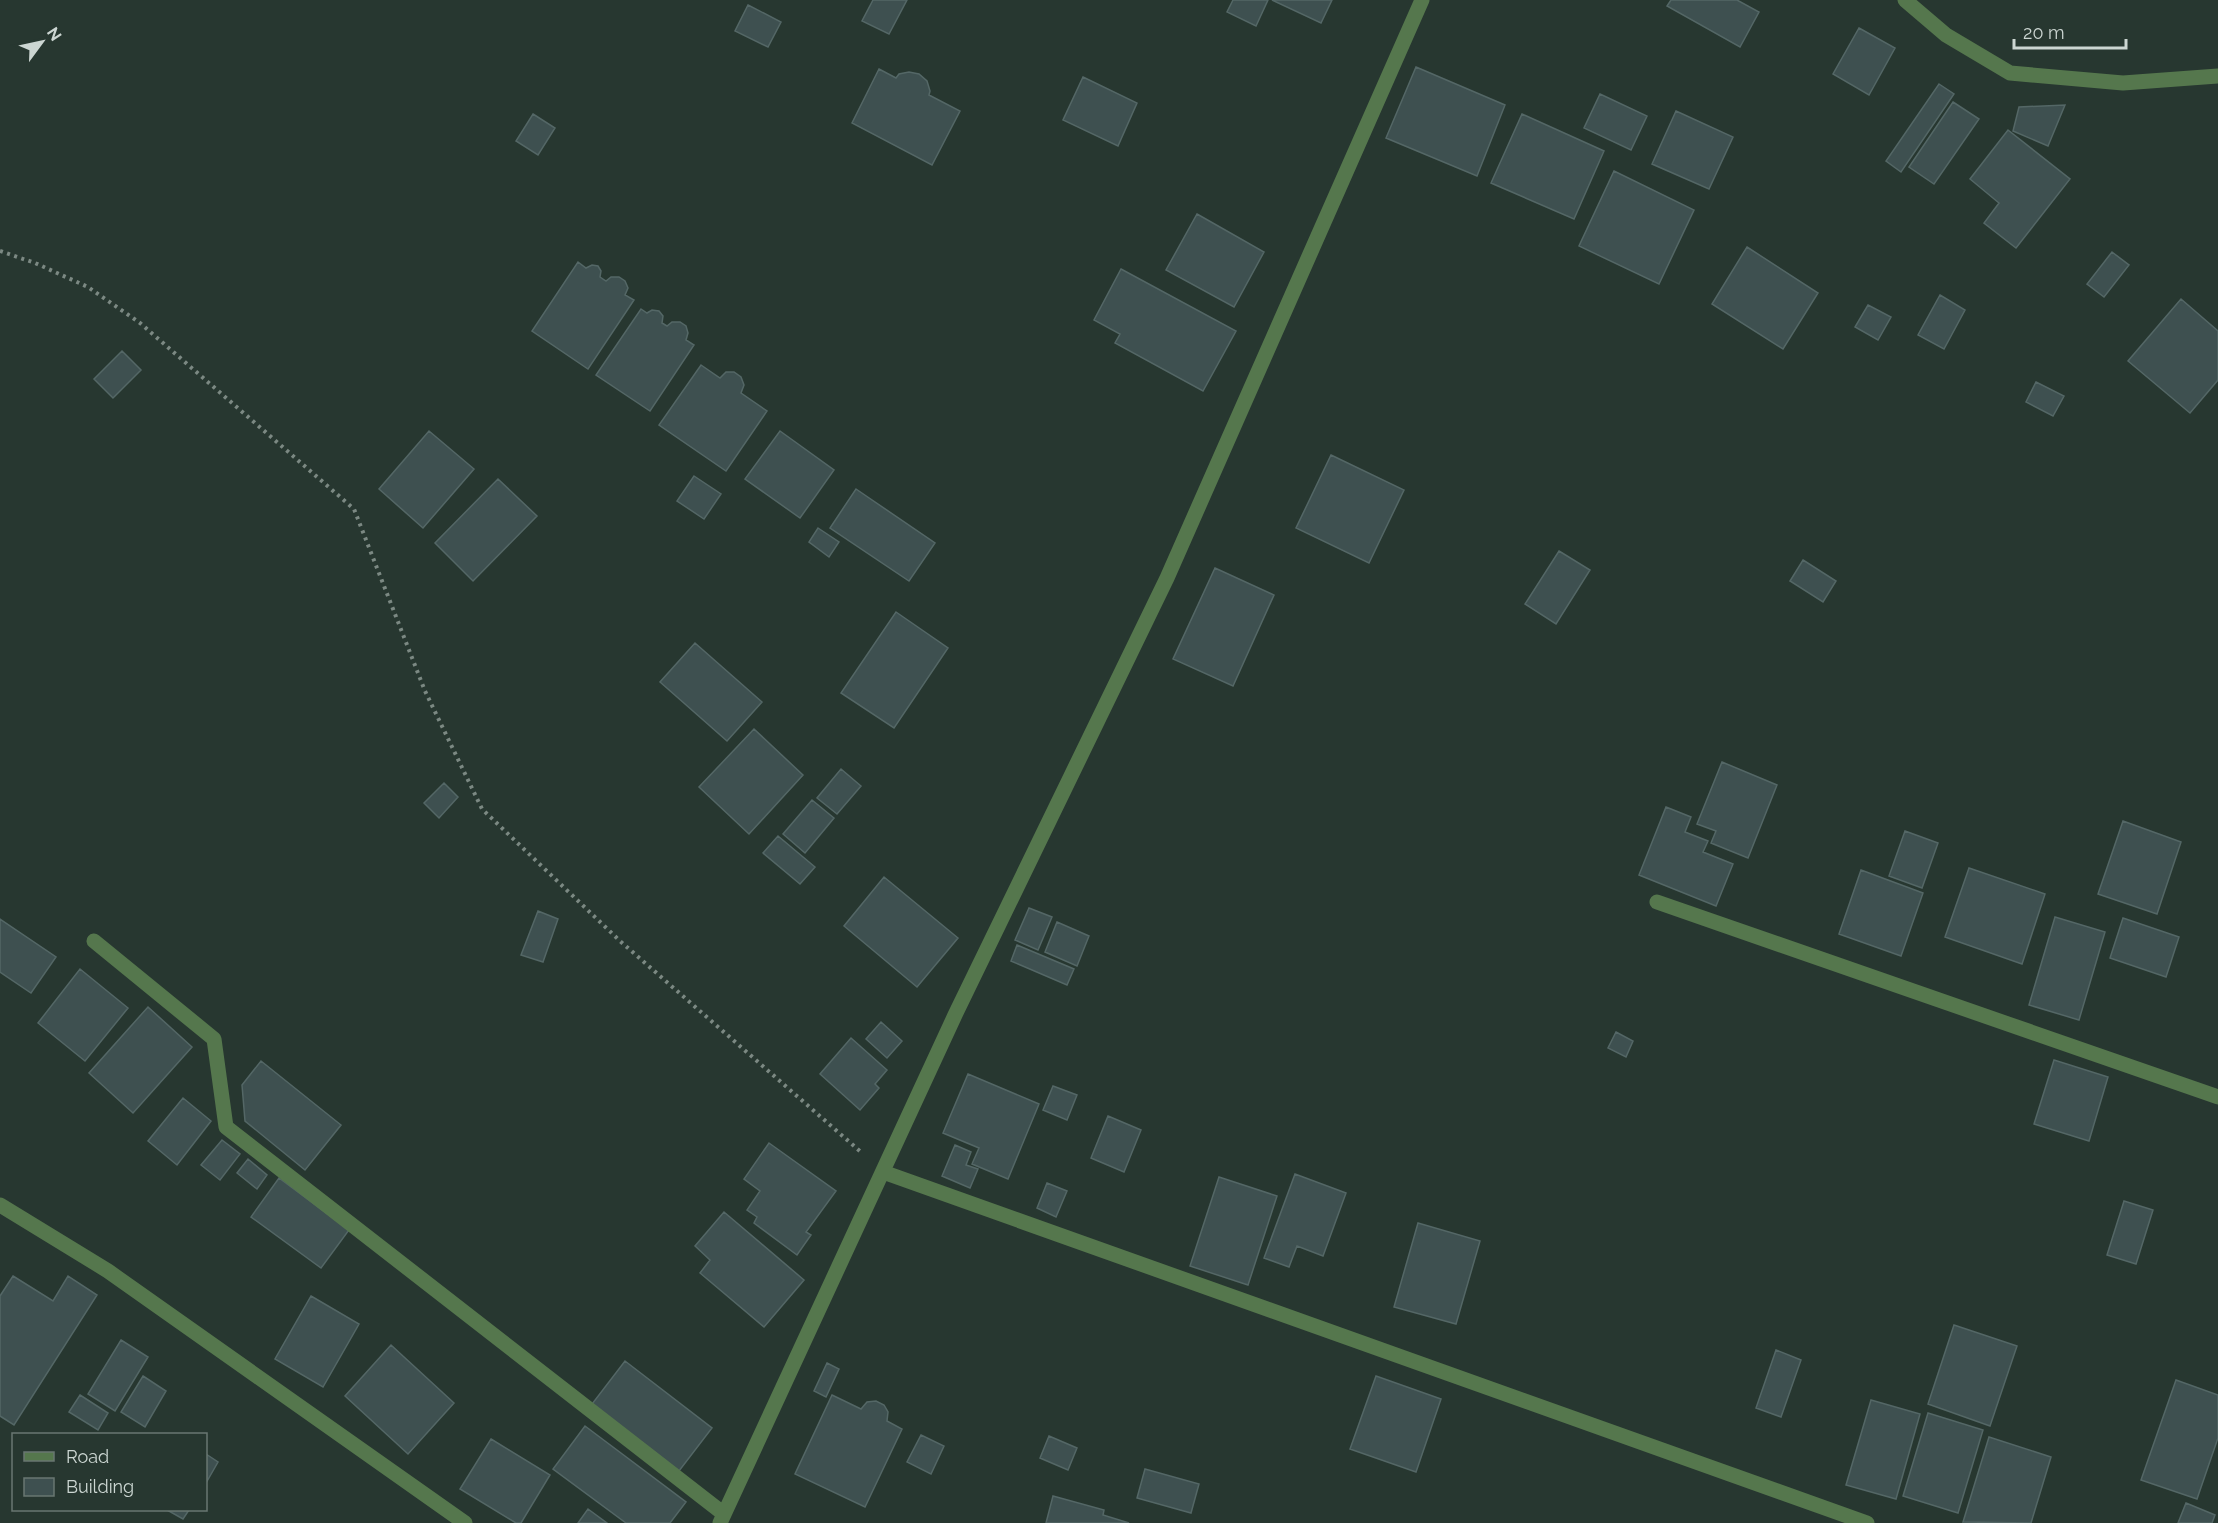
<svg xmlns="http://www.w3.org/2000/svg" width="2218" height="1523" font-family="Raleway,sans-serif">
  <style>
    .building { fill: #3e5050; stroke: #546766; stroke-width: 1.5 }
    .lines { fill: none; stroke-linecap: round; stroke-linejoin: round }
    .path { stroke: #7c8983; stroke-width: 4; stroke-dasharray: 3 4.5; stroke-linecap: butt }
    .minor { stroke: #55774d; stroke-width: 15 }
  </style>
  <rect width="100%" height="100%" fill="#273730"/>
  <path class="building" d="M873,0h34l-18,34 -27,-13z
    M1233,0h35l-12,26 -29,-14z
    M1272,0h60l-11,23z
    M1671,0h66l22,12 -19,35 -73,-41z
    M748,5l33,17 -13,25 -33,-16z
    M1859,28l36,20 -26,47 -36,-21z
    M1416,67l89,38 -28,71 -91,-38z
    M879,69l17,9 3,-4 10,-2 10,2 8,7 3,10 -1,4 31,16 -28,54 -80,-42z
    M1083,77l54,26 -19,43 -55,-26z
    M1939,84l15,10 -53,78 -15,-11z
    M1600,94l47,22 -16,34 -47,-22z
    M1953,102l26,17 -45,65 -25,-17z
    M2065,105l-17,41 -35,-15 6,-24z
    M1676,111l57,26 -24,52 -57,-25z
    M533,114l22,14 -17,27 -22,-14z
    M1522,114l82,37 -30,68 -83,-36z
    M2008,130l62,49 -54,69 -32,-25 15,-20 -29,-24z
    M1614,171l80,39 -35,74 -80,-38z
    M1197,214l67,38 -30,55 -68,-37z
    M1747,247l71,46 -35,56 -71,-45z
    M2112,252l17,13 -25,32 -17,-13z
    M578,262l8,6 6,-3 6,1 3,5 -1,6 6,4 5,-4h8l6,4 3,7 -3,7 9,5 -46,69 -56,-38z
    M1121,269l115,62 -33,60 -88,-48 5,-9 -26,-14z
    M1940,295l25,15 -21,39 -26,-14z
    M2181,299l37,32v49l-28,33 -62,-52z
    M1868,305l23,12 -13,23 -23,-13z
    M641,309l6,4 5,-3 7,1 4,5 -1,7 5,3 5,-4h8l6,4 2,7 -2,7 8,5 -44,66 -54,-36z
    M122,351l19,19 -28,28 -19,-19z
    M701,365l19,13 6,-6h8l7,5 3,8 -3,8 26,18 -41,60 -67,-46z
    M2036,382l28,14 -11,20 -27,-14z
    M429,431l45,38 -51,59 -44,-39z
    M780,431l54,39 -34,48 -55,-39z
    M1331,455l73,35 -35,73 -73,-35z
    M694,476l27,18 -17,25 -27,-18z
    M498,479l39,37 -64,65 -38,-38z
    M856,489l79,54 -26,38 -79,-53z
    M818,528l21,14 -10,15 -20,-15z
    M1559,551l31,19 -34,54 -31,-20z
    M1803,560l33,21 -13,21 -33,-21z
    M1215,568l59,27 -41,91 -60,-27z
    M896,612l52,36 -54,80 -53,-35z
    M695,643l67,59 -35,39 -67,-59z
    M754,729l49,46 -54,59 -50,-47z
    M1722,762l55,23 -29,73 -37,-15 5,-12 -19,-7z
    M841,769l20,17 -24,28 -20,-16z
    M444,783l14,14 -19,21 -15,-15z
    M812,800l22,18 -29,35 -22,-19z
    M1666,807l25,10 -6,15 23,9 -5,11 30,12 -17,42 -77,-31z
    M2123,821l58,21 -24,72 -59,-20z
    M1905,831l33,12 -16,45 -33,-12z
    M778,836l37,31 -15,17 -37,-31z
    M1969,868l76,26 -23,70 -77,-27z
    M1861,870l62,23 -22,63 -62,-22z
    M884,877l74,61 -41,49 -73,-61z
    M1029,908l23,9 -14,33 -23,-10z
    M538,911l20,8 -15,43 -22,-7z
    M2055,917l50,15 -26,88 -50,-15z
    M2123,918l56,19 -13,40 -56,-19z
    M0,919l56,38 -25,36 -31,-21z
    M1057,922l32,14 -12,30 -32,-14z
    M1017,945l57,24 -7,16 -56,-24z
    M80,969l48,39 -43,53 -47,-38z
    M148,1007l44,40 -59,66 -44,-40z
    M881,1022l21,19 -15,17 -21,-19z
    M1616,1032l17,9 -7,16 -18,-9z
    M851,1038l36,32 -12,14 4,4 -19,22 -40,-36z
    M2054,1060l54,17 -19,64 -55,-17z
    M261,1061l80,64 -36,45 -60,-49 -3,-36z
    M968,1074l71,30 -31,75 -36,-15 7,-16 -36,-15z
    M1053,1086l24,9 -10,25 -24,-10z
    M183,1098l28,23 -34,44 -29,-24z
    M1108,1116l33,14 -17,42 -33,-14z
    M222,1140l18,14 -20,26 -19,-15z
    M769,1143l67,48 -30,41 5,3 -14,20 -43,-32 3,-6 -10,-7 13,-19 -16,-12z
    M955,1145l16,7 -5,13 12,4 -8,19 -28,-12z
    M248,1159l19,16 -10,14 -20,-16z
    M1295,1174l51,19 -23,63 -26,-10 -8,21 -25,-9z
    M1219,1177l58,19 -29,89 -58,-19z
    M279,1178l70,52 -28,38 -70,-51z
    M1047,1183l20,8 -11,26 -19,-9z
    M2124,1201l29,9 -17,54 -29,-9z
    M724,1212l80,68 -40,47 -64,-54 10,-13 -15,-14z
    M1418,1223l62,18 -24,83 -62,-17z
    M13,1276l40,25 15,-25 29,19 -83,130 -14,-9v-120z
    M311,1296l48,28 -36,63 -48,-28z
    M1954,1325l63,21 -27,80 -62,-22z
    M121,1340l27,17 -33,54 -27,-17z
    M391,1345l63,58 -46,51 -63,-58z
    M1776,1350l25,10 -20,57 -25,-9z
    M625,1361l87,67 -33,43 -87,-67z
    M827,1363l12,6 -13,28 -12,-6z
    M143,1376l23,15 -21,36 -24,-15z
    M1376,1376l65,23 -25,73 -66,-23z
    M2176,1380l42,15v43l-21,61 -56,-19z
    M80,1395l28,18 -10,17 -29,-18z
    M832,1395l29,14 6,-7 9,-1 8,4 4,7 -1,9 15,8 -37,78 -70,-33z
    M1871,1400l49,14 -24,85 -50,-14z
    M1928,1413l55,17 -25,83 -55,-17z
    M585,1426l101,76 -16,21h-44l-73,-54z
    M921,1435l23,11 -13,28 -24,-12z
    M1049,1436l28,12 -9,22 -28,-12z
    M1989,1437l62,20 -20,66 -68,-1z
    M491,1439l59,36 -29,48h-5l-56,-34z
    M206,1454l12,8 -12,21z
    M1145,1469l54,15 -8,29 -54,-15z
    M1053,1496l51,14 -1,5 26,8h-83z
    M2186,1503l29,12 -3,8h-34z
    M588,1509l19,14h-29z
    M167,1510h22l-6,9z"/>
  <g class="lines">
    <path class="path" d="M0,251l35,12 53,24 52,36 214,186 71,182 57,118 138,132 242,212"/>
    <path class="minor" d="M1905,0l41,35 64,38 113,10 95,-7
      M1657,902l561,195
      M94,941l120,98 12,88 498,387
      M883,1172l984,351
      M0,1205l108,66 357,252
      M720,1523l235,-508 212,-437 255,-578"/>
  </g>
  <rect x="12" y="1433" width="195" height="78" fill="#273730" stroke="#697771" stroke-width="1.5"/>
  <rect x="24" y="1452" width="30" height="9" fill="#55774d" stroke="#697771" stroke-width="1.5"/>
  <text x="66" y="1463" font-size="18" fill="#ccd6d2">Road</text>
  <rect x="24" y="1478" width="30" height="18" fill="#3e5050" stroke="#697771" stroke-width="1.5"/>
  <text x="66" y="1493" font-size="18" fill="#ccd6d2">Building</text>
  <g transform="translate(42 42) rotate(57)" stroke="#273730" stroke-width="4.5" paint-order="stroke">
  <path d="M0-4.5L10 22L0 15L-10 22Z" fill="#ccd6d2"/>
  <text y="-9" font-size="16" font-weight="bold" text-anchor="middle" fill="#ccd6d2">N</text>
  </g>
  <path d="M2014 39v9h112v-9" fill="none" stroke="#ccd6d2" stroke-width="3"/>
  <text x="2023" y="39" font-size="18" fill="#ccd6d2" stroke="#273730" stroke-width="4.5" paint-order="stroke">20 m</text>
</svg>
